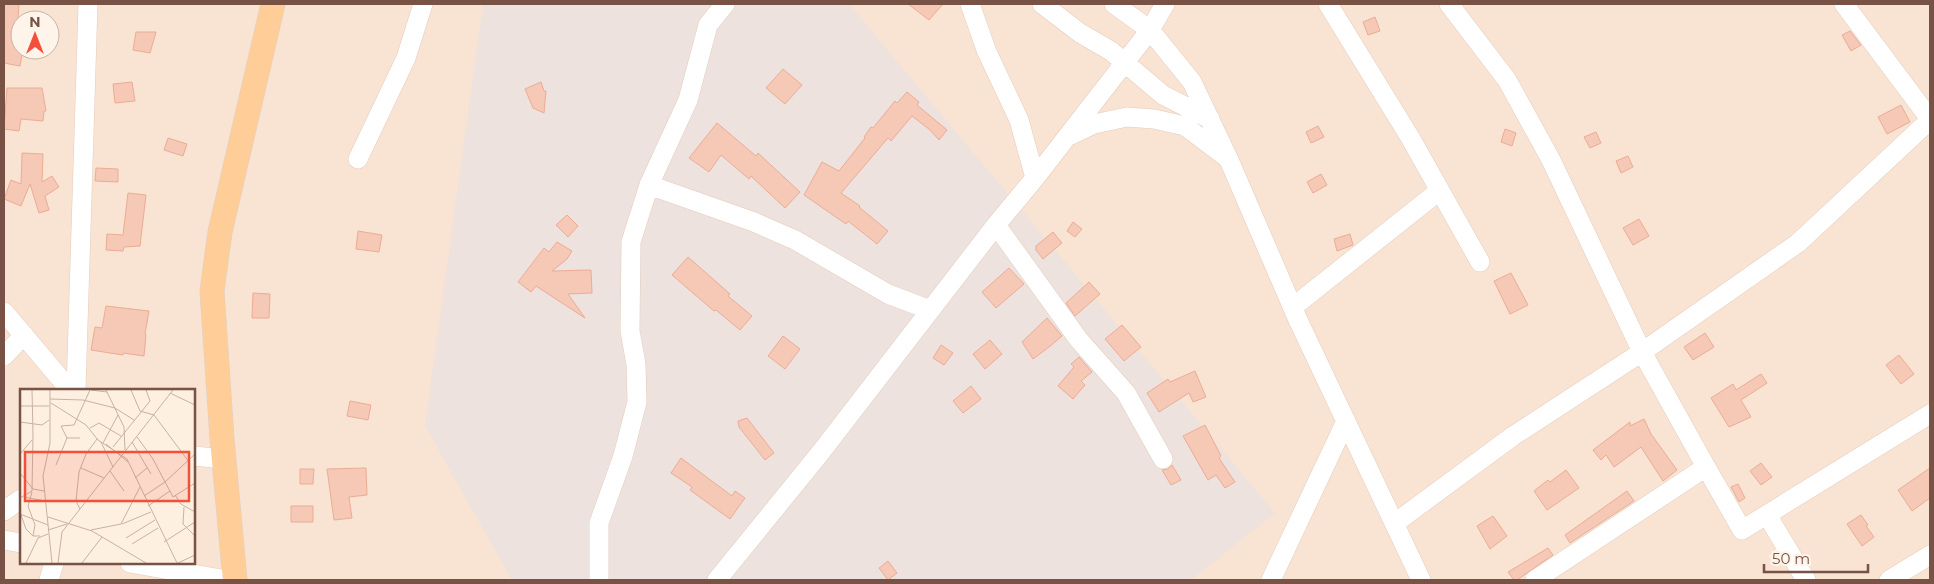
<svg xmlns="http://www.w3.org/2000/svg" width="1934" height="584" font-family="Montserrat,sans-serif">
  <style>
    .residential { fill: #f9e3d2; fill-rule: evenodd }
    .industrial { fill: #ede2dd }
    .building { fill: #f6c8b6; stroke: #ebac95 }
    .lines { fill: none; stroke-linecap: round; stroke-linejoin: round }
    .minor-casing { stroke: #e5ccbe; stroke-width: 20 }
    .major-casing { stroke: #dcd2cf; stroke-width: 25 }
    .minor { stroke: #fff; stroke-width: 19 }
    .major { stroke: #ffcd97; stroke-width: 24 }
    .inset-road { fill: none; stroke: #c8b1a3; stroke-width: 1 }
    .view { fill: #f44f3a; fill-opacity: 0.15; stroke: #f44f3a; stroke-width: 2.5 }
    .inset-edge { fill: none; stroke: #785245; stroke-width: 2.5 }
  </style>
  <rect width="100%" height="100%" fill="#fef0e1"/>
  <path class="residential" d="M4,4h1926v576h-1926zM20,20h30v30h-30zM21,390h173v173h-173z"/>
  <path class="industrial" d="M483,4h366l426,509 -84,67h-679l-87,-154z"/>
  <path class="building" d="M4,4h15l-3,42 4,1v3h3l-3,16 -16,-3z
    M908,4h35l-14,16z
    M1375,17l5,14 -12,4 -5,-13z
    M1850,31l11,14 -10,6 -9,-16z
    M136,32h20l-6,21 -17,-3z
    M783,69l19,16 -17,19 -19,-16z
    M132,82l3,19 -20,2 -2,-19z
    M541,82l3,9h2l-2,22 -11,-5 -8,-19z
    M7,88h35l4,23h-2l-1,10 -22,-2 -2,12 -15,-2z
    M907,92l12,10 -2,3 30,25 -8,10 -9,-10 -18,-14 -21,25 -3,-3 -47,55 19,13 -1,1 29,24 -11,13 -29,-23 -2,3 -42,-29 18,-33 17,9 26,-33 -1,-1 7,-10 2,1 22,-27 2,2z
    M1901,105l9,17 -23,12 -9,-17z
    M717,123l39,33 2,-3 42,39 -15,16 -34,-32 -2,3 -28,-24 -12,17 -20,-14z
    M1318,126l6,11 -13,6 -5,-11z
    M1505,129l11,4 -4,13 -11,-4z
    M1596,132l5,11 -11,5 -6,-11z
    M168,138l19,6 -4,12 -19,-6z
    M22,153l21,1 -1,28 10,-6 7,11 -14,9 4,14 -10,3 -9,-29 -9,22 -17,-7 7,-19 10,4z
    M1628,156l5,11 -12,6 -5,-12z
    M96,168l22,1v13l-23,-1z
    M1321,174l6,11 -14,8 -6,-11z
    M128,193l18,2 -6,51 -16,1 -1,4 -17,-1 1,-16 16,1z
    M567,215l11,11 -10,11 -12,-12z
    M1639,219l10,17 -16,9 -10,-17z
    M1073,222l9,7 -7,8 -8,-6z
    M358,231l24,4 -3,17 -23,-3z
    M1053,232l9,11 -19,16 -7,-9v-4z
    M1350,234l3,11 -16,6 -3,-12z
    M557,242l15,9 -5,8 -15,12 39,-1 1,23 -24,1 17,24 -49,-32 -5,6 -13,-10 26,-34 5,4z
    M688,257l42,37 -2,2 24,20 -12,14 -24,-20 -2,1 -42,-36z
    M1009,268l15,16 -28,24 -14,-16z
    M1511,273l17,32 -18,9 -16,-33z
    M1089,282l11,12 -25,22 -9,-13z
    M253,293l17,1 -1,24h-17z
    M106,306l43,5 -4,23 1,1 -2,21 -21,-3v2l-32,-5 4,-23 7,1z
    M1047,318l15,18 -13,11 -16,12 -11,-17z
    M1122,325l19,22 -17,14 -19,-22z
    M1705,333l9,14 -21,13 -9,-13z
    M783,336l17,13 -15,20 -17,-13z
    M990,340l12,14 -17,15 -12,-15z
    M941,345l12,8 -9,12 -11,-7z
    M1899,355l15,19 -13,10 -15,-19z
    M1079,357l13,15 -11,9 4,4 -12,14 -15,-13 16,-19 -3,-3z
    M1195,371l11,26 -13,5 -4,-9 -30,19 -12,-19 21,-14 2,3z
    M1761,374l6,9 -26,17 10,17 -22,10 -18,-29 22,-14 3,6z
    M971,386l10,13 -18,14 -10,-12z
    M350,401l21,4 -3,15 -21,-4z
    M747,418l27,35 -9,7 -26,-33 -1,-6z
    M1644,419l7,15 26,36 -14,11 -22,-34 -27,20 -8,-12 -5,5 -8,-10 37,-28v4z
    M1205,425l16,31 -2,2 16,24 -10,6 -9,-13 -8,5 -25,-44z
    M681,458l51,38 3,-5 10,7 -15,21 -40,-29 2,-3 -21,-14z
    M1761,463l11,14 -11,8 -11,-14z
    M1172,465l9,15 -10,5 -9,-15 6,-1z
    M366,468l1,27 -18,2 3,21 -18,2 -7,-51z
    M1930,468v30l-18,13 -14,-21z
    M300,469h14l-1,15h-13z
    M1566,470l13,18 -32,22 -13,-19 14,-11 2,2z
    M1738,484l7,14 -6,4 -8,-15z
    M1627,491l7,10 -64,42 -5,-8z
    M291,506h22v16h-22z
    M1861,515l7,10 -2,1 8,11 -12,9 -15,-22z
    M1493,516l14,20 -17,13 -13,-23z
    M1548,548l5,7 -36,25h-3l-6,-8z
    M888,561l9,12 -9,7 -9,-12z"/>
  <g class="lines">
    <defs>
      <path id="minor" d="M970,4l17,48 32,68 16,58
        M1042,4l38,29 31,18 52,44 47,24
        M1114,4l36,26 42,52 37,78 69,160 123,260
        M1328,4l83,135 69,123
        M1449,4l58,76 44,80 91,192 156,-109 132,-123
        M1844,4l86,115
        M1071,135l23,-11 33,-7 27,2 31,7 41,31
        M358,159l48,-101 17,-54
        M649,185l105,37 41,18 93,54 42,16
        M996,225l83,115 47,53 37,66
        M1293,307l146,-116
        M4,312l66,78
        M4,356l20,-21
        M76,390l12,-386
        M194,456l30,3
        M4,511l17,-12
        M1767,515l39,65
        M1395,523l118,-87 129,-84 64,115
        M4,540l17,3
        M130,563l97,17
        M49,580l5,-17
        M599,580v-57l24,-67 14,-54 -1,-38 -6,-33 1,-89 18,-57 39,-85 20,-75 17,-21
        M717,580l104,-128 175,-227 39,-47 115,-148 15,-26
        M1271,580l75,-159
        M1535,580l171,-113 36,63 188,-116
        M1889,580l41,-25"/>
      <path id="major" d="M235,580l-13,-141 -10,-148 8,-59 53,-228"/>
    </defs>
    <use href="#minor" class="minor-casing"/>
    <use href="#major" class="major-casing"/>
    <use href="#minor" class="minor"/>
    <use href="#major" class="major"/>
  </g>
  <g transform="translate(20 389)">
    <rect width="175" height="175" fill="#fef0e1"/>
    <path class="inset-road" d="M12,1l1,44M30,1v53l-7,33 9,87M71,1l16,2M86,1l18,37 1,23M111,1l9,21 14,4 35,47M150,4l25,12M30,10l33,1 32,8 19,12M31,14l35,22 12,15 29,19 50,104M0,17h29M0,33l22,3 7,-5M70,39l9,-5 22,13M117,48l16,22 12,23 30,-28M60,49h-13l-6,-12 13,-1 16,-35M81,53l12,25M112,53l19,32M83,54l15,-28M86,55l22,18M93,58l37,-46 -4,-11M0,65l12,-14M36,76l11,-27M61,79l23,10M90,82l14,20M0,84l13,16 11,2M115,89l12,-10M12,103l-4,14 7,19 -2,11M155,106l6,9 14,8M124,107l21,-14 5,9M4,108l21,4M0,109l12,-7 1,-57M128,117l22,-15 3,6 22,-14M164,118l-1,17 12,12M60,120l-4,-8 3,-29 7,-18 11,-15M0,125l28,11M1,126l5,14 7,7h7M28,128l44,14 54,32M102,135l29,-12M28,141l19,-6M71,141l30,-6 19,-37M106,149l29,-18M144,153l31,-20M112,155l26,-16M6,174l12,-25 10,-4M38,174l4,-31 111,-142M62,174l20,-26M158,174l17,-8"/>
    <path class="view" d="M5,63h164v49h-164z"/>
    <rect width="175" height="175" class="inset-edge"/>
  </g>
  <rect width="1934" height="584" fill="none" stroke="#785245" stroke-width="10"/>
  <g transform="translate(35 35)"><circle r="24" fill="#fff4e9" stroke="#c9b3a7"/>
  <path d="M0-4L9 19L0 12L-9 19Z" fill="#f44f3a"/>
  <text y="-8" font-size="14" font-weight="bold" text-anchor="middle" fill="#785245">N</text>
  </g>
  <path d="M1764 564v8h104v-8" fill="none" stroke="#785245" stroke-width="2.5"/>
  <text x="1772" y="564" font-size="15" fill="#785245" stroke="#fff4e9" stroke-width="4" paint-order="stroke">50 m</text>
</svg>
